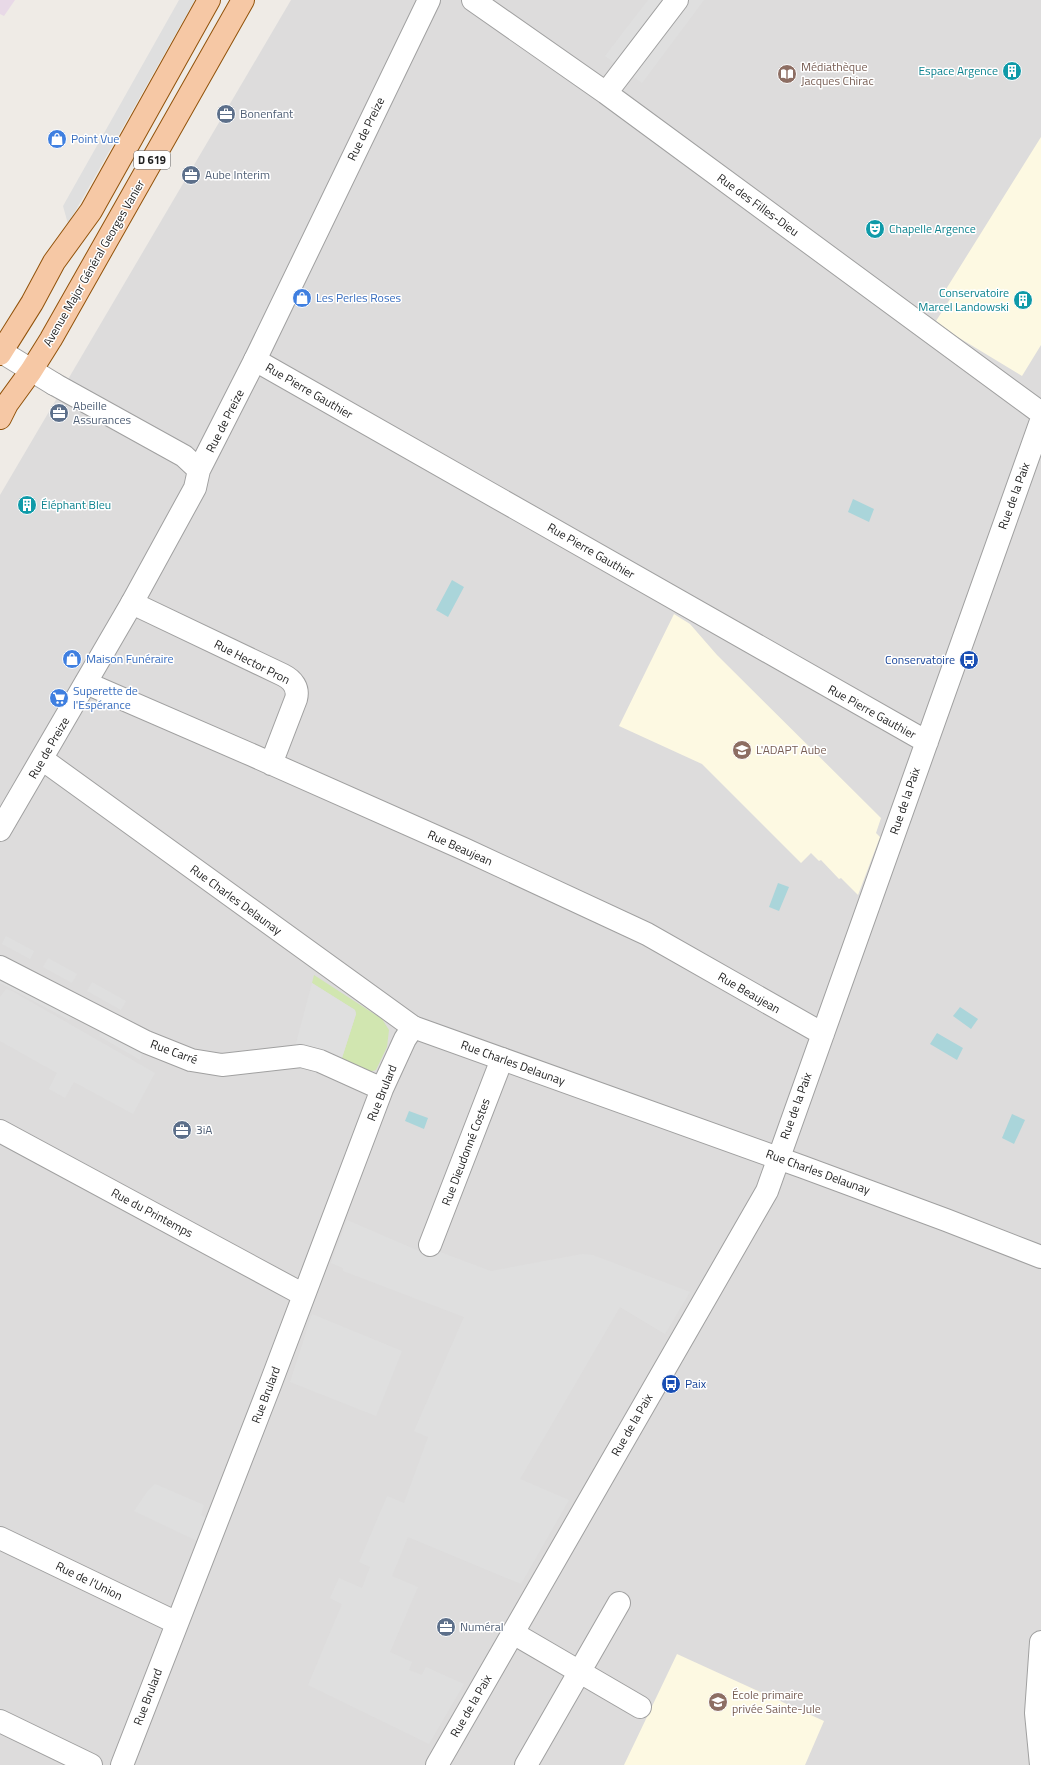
<svg xmlns="http://www.w3.org/2000/svg" width="1041" height="1765" font-family="'Titillium Web',sans-serif">
  <style>
    .residential { fill: #dddcdc }
    .industrial { fill: #e8d9e7 }
    .education { fill: #fdf9e2 }
    .grass { fill: #d1e6b0 }
    .parking { fill: #dfdfdf }
    .water { fill: #aad5da }
    .lines { fill: none; stroke-linecap: round; stroke-linejoin: round }
    .minor-casing { stroke: #a0a0a0; stroke-width: 24 }
    .tertiary-casing { stroke: #a0a0a0; stroke-width: 24 }
    .primary-casing { stroke: #91520a; stroke-width: 24 }
    .minor { stroke: #fff; stroke-width: 22 }
    .tertiary { stroke: #fff; stroke-width: 22 }
    .primary { stroke: #f6c8a5; stroke-width: 22 }
    .labels { text-anchor: middle; stroke-width: 3; stroke-linejoin: round; paint-order: stroke }
    .shield { fill: #fff; stroke: #626262; stroke-width: 1 }
    .shield-label { font-size: 11px; font-weight: bold; fill: #1f1f1f }
    .education-label { font-size: 12px; fill: #785e54; stroke: #fff; text-anchor: start }
    .culture-label { font-size: 12px; fill: #0d838f; stroke: #fff; text-anchor: end }
    .service-label { font-size: 12px; fill: #4e5e75; stroke: #fff; text-anchor: start }
    .street-label { font-size: 12px; fill: #1f1f1f; stroke: #fff }
    .shop-label { font-size: 12px; fill: #366cbe; stroke: #fff; text-anchor: start }
    .transit-label { font-size: 12px; fill: #164399; stroke: #fff; text-anchor: end }
  </style>
  <rect width="100%" height="100%" fill="#efebe6"/>
  <path class="residential" d="M291,0h750v1765h-1041v-1270z"/>
  <path class="industrial" d="M0,0h15l-11,16 -4,-2z"/>
  <path class="education" d="M1041,137v208l-19,31 -66,-40 -20,-15 14,-22 -7,-5z
    M674,614l16,10 27,31 164,163 -5,15 4,4 -22,58 -17,-17 -2,1 -18,-19 -2,1 -8,-8 -10,10 -99,-99 -83,-38z
    M677,1654l147,67 -19,44h-181z"/>
  <path class="grass" d="M314,975l68,44 7,11 -2,17 -11,23 -6,2 -29,-11 15,-47 -1,-4 -43,-27z"/>
  <path class="parking" d="M179,0h16l-127,224 -5,-18z
    M648,0h56l-62,83 -37,-27z
    M6,936l28,15 -4,8 -28,-15z
    M48,958l29,16 -5,9 -29,-16z
    M0,967l78,40 -9,13 -69,-37z
    M92,982l34,19 -5,9 -34,-19z
    M312,983l43,27 1,4 -15,47 -46,-14z
    M6,989l6,2 143,82 -22,41 -59,-32 -9,16 -16,-9 8,-16 -57,-32v-44z
    M105,1021l41,21 -6,18 -41,-24z
    M347,1220l72,31 5,-5 67,25 91,-17 11,1 97,37 -25,42 -45,-27 -100,172 49,21 -48,84 -113,-47 -16,39 26,11 -28,65 22,10 -3,8 13,5 4,-8 38,17 -35,60 -121,-59 34,-81 -12,-6 9,-20 23,10 8,-21 -11,-5 28,-66 17,7 24,-66 -14,-6 50,-114 -121,-46v-3l-12,-5z
    M312,1314l90,37 -26,65 -86,-34z
    M155,1484l49,21 -3,10 5,3 -9,23 -63,-30 13,-19z"/>
  <path class="water" d="M853,499l21,10 -5,13 -21,-10z
    M452,580l12,7 -16,30 -12,-7z
    M778,883l11,4 -10,24 -10,-4z
    M960,1007l18,12 -7,10 -18,-13z
    M937,1033l26,15 -6,12 -27,-16z
    M409,1111l19,7 -4,11 -19,-8z
    M1012,1114l13,6 -11,24 -12,-6z"/>
  <g class="lines">
    <defs>
      <path id="minor" d="M473,0l133,93 435,320
        M606,93l71,-93
        M0,351l54,33
        M255,360l672,382
        M132,603l151,72c10,5 16,13 13,24l-25,65
        M86,683l166,72 212,94 183,85 176,100
        M0,967l146,75 45,18 31,5 79,-9 19,5 62,28
        M0,1131l304,164
        M430,1245l72,-186
        M0,1538l177,85
        M513,1633l127,74
        M0,1721l91,44
        M122,1765l148,-380 112,-296 23,-50 8,-12
        M437,1765l330,-574 274,-770
        M526,1765l93,-162
        M1041,1765l-5,-52 5,-71"/>
      <path id="tertiary" d="M54,384l130,72 15,14
        M42,759l371,268 390,140 143,53 95,37
        M0,830l132,-227 63,-115 4,-18 56,-110 174,-360"/>
      <path id="primary" d="M0,354l32,-51 22,-41 37,-51 118,-211
        M0,418l7,-14 24,-33 20,-32 192,-339"/>
    </defs>
    <use href="#minor" class="minor-casing"/>
    <use href="#tertiary" class="tertiary-casing"/>
    <use href="#primary" class="primary-casing"/>
    <use href="#minor" class="minor"/>
    <use href="#tertiary" class="tertiary"/>
    <use href="#primary" class="primary"/>
  </g>
  <defs>
    <symbol id="building-disc" viewBox="-11 -11 22 22"><circle r="9.5" fill="#0f9aa8" stroke="#fff"/><path d="M-4-6H4V6H1V3H-1V6H-4ZM-2.5-4.3h1.7v1.8h-1.7ZM.8-4.3h1.7v1.8H.8ZM-2.5-1h1.7V.8h-1.7ZM.8-1h1.7V.8H.8Z" fill="#fff"/></symbol>
    <symbol id="library-disc" viewBox="-11 -11 22 22"><circle r="9.5" fill="#8d6e63" stroke="#fff"/><path d="M-6-4Q-3-5.5-.7-3.5V5Q-3 3-6 4ZM6-4Q3-5.5 .7-3.5V5Q3 3 6 4Z" fill="#fff"/></symbol>
    <symbol id="office-disc" viewBox="-11 -11 22 22"><circle r="9.5" fill="#5c6f8a" stroke="#fff"/><path d="M-6-3h4V-5.5h4V-3h4V5H-6ZM-1-4.5V-3h2v-1.5ZM-6 0V1H6V0Z" fill="#fff"/></symbol>
    <symbol id="shop-disc" viewBox="-11 -11 22 22"><circle r="9.5" fill="#3f7fe0" stroke="#fff"/><path d="M-5-2.5h2.3a2.7 3.5 0 0 1 5.4 0H5L5.5 6h-11ZM-1.5-2.5h3a1.5 2.3 0 0 0-3 0Z" fill="#fff"/></symbol>
    <symbol id="theatre-disc" viewBox="-11 -11 22 22"><circle r="9.5" fill="#0f9aa8" stroke="#fff"/><path d="M-5-5.5Q0-4 5-5.5V0Q5 5 0 6Q-5 5-5 0ZM-3.3-2.5H-1v1.5H-3.3ZM1-2.5H3.3v1.5H1ZM-2.8 1Q0 5.5 2.8 1Z" fill="#fff"/></symbol>
    <symbol id="bus-disc" viewBox="-11 -11 22 22"><circle r="9.5" fill="#1a4fb4" stroke="#fff"/><path d="M-5-6H5V4H4V6H2V4H-2V6H-4V4H-5ZM-3.5-4V0h7V-4ZM-3.5 1.2v1.5H-2V1.2ZM2 1.2v1.5H3.5V1.2Z" fill="#fff"/></symbol>
    <symbol id="supermarket-disc" viewBox="-11 -11 22 22"><circle r="9.5" fill="#3f7fe0" stroke="#fff"/><path d="M-6-5.5h2.5l.6 2H6L4.5 2H-2.5L-4.4-4H-6ZM-1.5 3.2a1.3 1.3 0 1 0 .1 0ZM3 3.2a1.3 1.3 0 1 0 .1 0Z" fill="#fff"/></symbol>
    <symbol id="university-disc" viewBox="-11 -11 22 22"><circle r="9.5" fill="#8d6e63" stroke="#fff"/><path d="M0-5L7-2L0 1L-7-2ZM-4 1L0 2.5L4 1V4Q0 6-4 4Z" fill="#fff"/></symbol>
    <symbol id="school-disc" viewBox="-11 -11 22 22"><circle r="9.5" fill="#8d6e63" stroke="#fff"/><path d="M0-5L7-2L0 1L-7-2ZM-4 1L0 2.5L4 1V4Q0 6-4 4Z" fill="#fff"/></symbol>
  </defs>
  <g fill-rule="evenodd">
    <use href="#building-disc" x="1001" y="60" width="22" height="22"/>
    <use href="#library-disc" x="776" y="63" width="22" height="22"/>
    <use href="#office-disc" x="215" y="103" width="22" height="22"/>
    <use href="#shop-disc" x="46" y="128" width="22" height="22"/>
    <use href="#office-disc" x="180" y="164" width="22" height="22"/>
    <use href="#theatre-disc" x="864" y="218" width="22" height="22"/>
    <use href="#shop-disc" x="291" y="287" width="22" height="22"/>
    <use href="#building-disc" x="1012" y="289" width="22" height="22"/>
    <use href="#office-disc" x="48" y="402" width="22" height="22"/>
    <use href="#building-disc" x="16" y="494" width="22" height="22"/>
    <use href="#shop-disc" x="61" y="648" width="22" height="22"/>
    <use href="#bus-disc" x="958" y="649" width="22" height="22"/>
    <use href="#supermarket-disc" x="48" y="687" width="22" height="22"/>
    <use href="#university-disc" x="731" y="739" width="22" height="22"/>
    <use href="#office-disc" x="171" y="1119" width="22" height="22"/>
    <use href="#bus-disc" x="660" y="1373" width="22" height="22"/>
    <use href="#office-disc" x="435" y="1616" width="22" height="22"/>
    <use href="#school-disc" x="707" y="1691" width="22" height="22"/>
  </g>
  <g class="labels">
    <rect class="shield" x="134" y="151" width="36" height="18" rx="3"/>
    <g class="shield-label">
      <text x="152" y="164">D 619</text>
    </g>
    <g class="education-label">
      <text x="801" y="71">Médiathèque<tspan x="801" dy="14">Jacques Chirac</tspan></text>
      <text x="756" y="754">L'ADAPT Aube</text>
      <text x="732" y="1699">École primaire<tspan x="732" dy="14">privée Sainte-Jule</tspan></text>
    </g>
    <g class="culture-label">
      <text x="998" y="75">Espace Argence</text>
      <text x="889" y="233" text-anchor="start">Chapelle Argence</text>
      <text x="1009" y="297">Conservatoire<tspan x="1009" dy="14">Marcel Landowski</tspan></text>
      <text x="41" y="509" text-anchor="start">Éléphant Bleu</text>
    </g>
    <g class="service-label">
      <text x="240" y="118">Bonenfant</text>
      <text x="205" y="179">Aube Interim</text>
      <text x="73" y="410">Abeille<tspan x="73" dy="14">Assurances</tspan></text>
      <text x="196" y="1134">3iA</text>
      <text x="460" y="1631">Numéral</text>
    </g>
    <g class="street-label">
      <text transform="translate(366 129) rotate(-64)" y="4">Rue de Preize</text>
      <text transform="translate(758 205) rotate(36)" y="4">Rue des Filles-Dieu</text>
      <text transform="translate(94 263) rotate(-60)" y="4">Avenue Major Général Georges Vanier</text>
      <text transform="translate(309 391) rotate(30)" y="4">Rue Pierre Gauthier</text>
      <text transform="translate(225 421) rotate(-63)" y="4">Rue de Preize</text>
      <text transform="translate(1014 496) rotate(-70)" y="4">Rue de la Paix</text>
      <text transform="translate(591 551) rotate(30)" y="4">Rue Pierre Gauthier</text>
      <text transform="translate(252 662) rotate(27)" y="4">Rue Hector Pron</text>
      <text transform="translate(872 712) rotate(29)" y="4">Rue Pierre Gauthier</text>
      <text transform="translate(49 748) rotate(-60)" y="4">Rue de Preize</text>
      <text transform="translate(905 801) rotate(-71)" y="4">Rue de la Paix</text>
      <text transform="translate(460 848) rotate(24)" y="4">Rue Beaujean</text>
      <text transform="translate(236 900) rotate(36)" y="4">Rue Charles Delaunay</text>
      <text transform="translate(749 993) rotate(30)" y="4">Rue Beaujean</text>
      <text transform="translate(174 1052) rotate(20)" y="4">Rue Carré</text>
      <text transform="translate(513 1063) rotate(20)" y="4">Rue Charles Delaunay</text>
      <text transform="translate(382 1093) rotate(-68)" y="4">Rue Brulard</text>
      <text transform="translate(796 1106) rotate(-70)" y="4">Rue de la Paix</text>
      <text transform="translate(466 1152) rotate(-69)" y="4">Rue Dieudonné Costes</text>
      <text transform="translate(818 1172) rotate(20)" y="4">Rue Charles Delaunay</text>
      <text transform="translate(152 1213) rotate(28)" y="4">Rue du Printemps</text>
      <text transform="translate(266 1395) rotate(-69)" y="4">Rue Brulard</text>
      <text transform="translate(632 1425) rotate(-60)" y="4">Rue de la Paix</text>
      <text transform="translate(89 1581) rotate(26)" y="4">Rue de l'Union</text>
      <text transform="translate(148 1697) rotate(-69)" y="4">Rue Brulard</text>
      <text transform="translate(471 1706) rotate(-60)" y="4">Rue de la Paix</text>
    </g>
    <g class="shop-label">
      <text x="71" y="143">Point Vue</text>
      <text x="316" y="302">Les Perles Roses</text>
      <text x="86" y="663">Maison Funéraire</text>
      <text x="73" y="695">Superette de<tspan x="73" dy="14">l'Espérance</tspan></text>
    </g>
    <g class="transit-label">
      <text x="955" y="664">Conservatoire</text>
      <text x="685" y="1388" text-anchor="start">Paix</text>
    </g>
  </g>
</svg>
